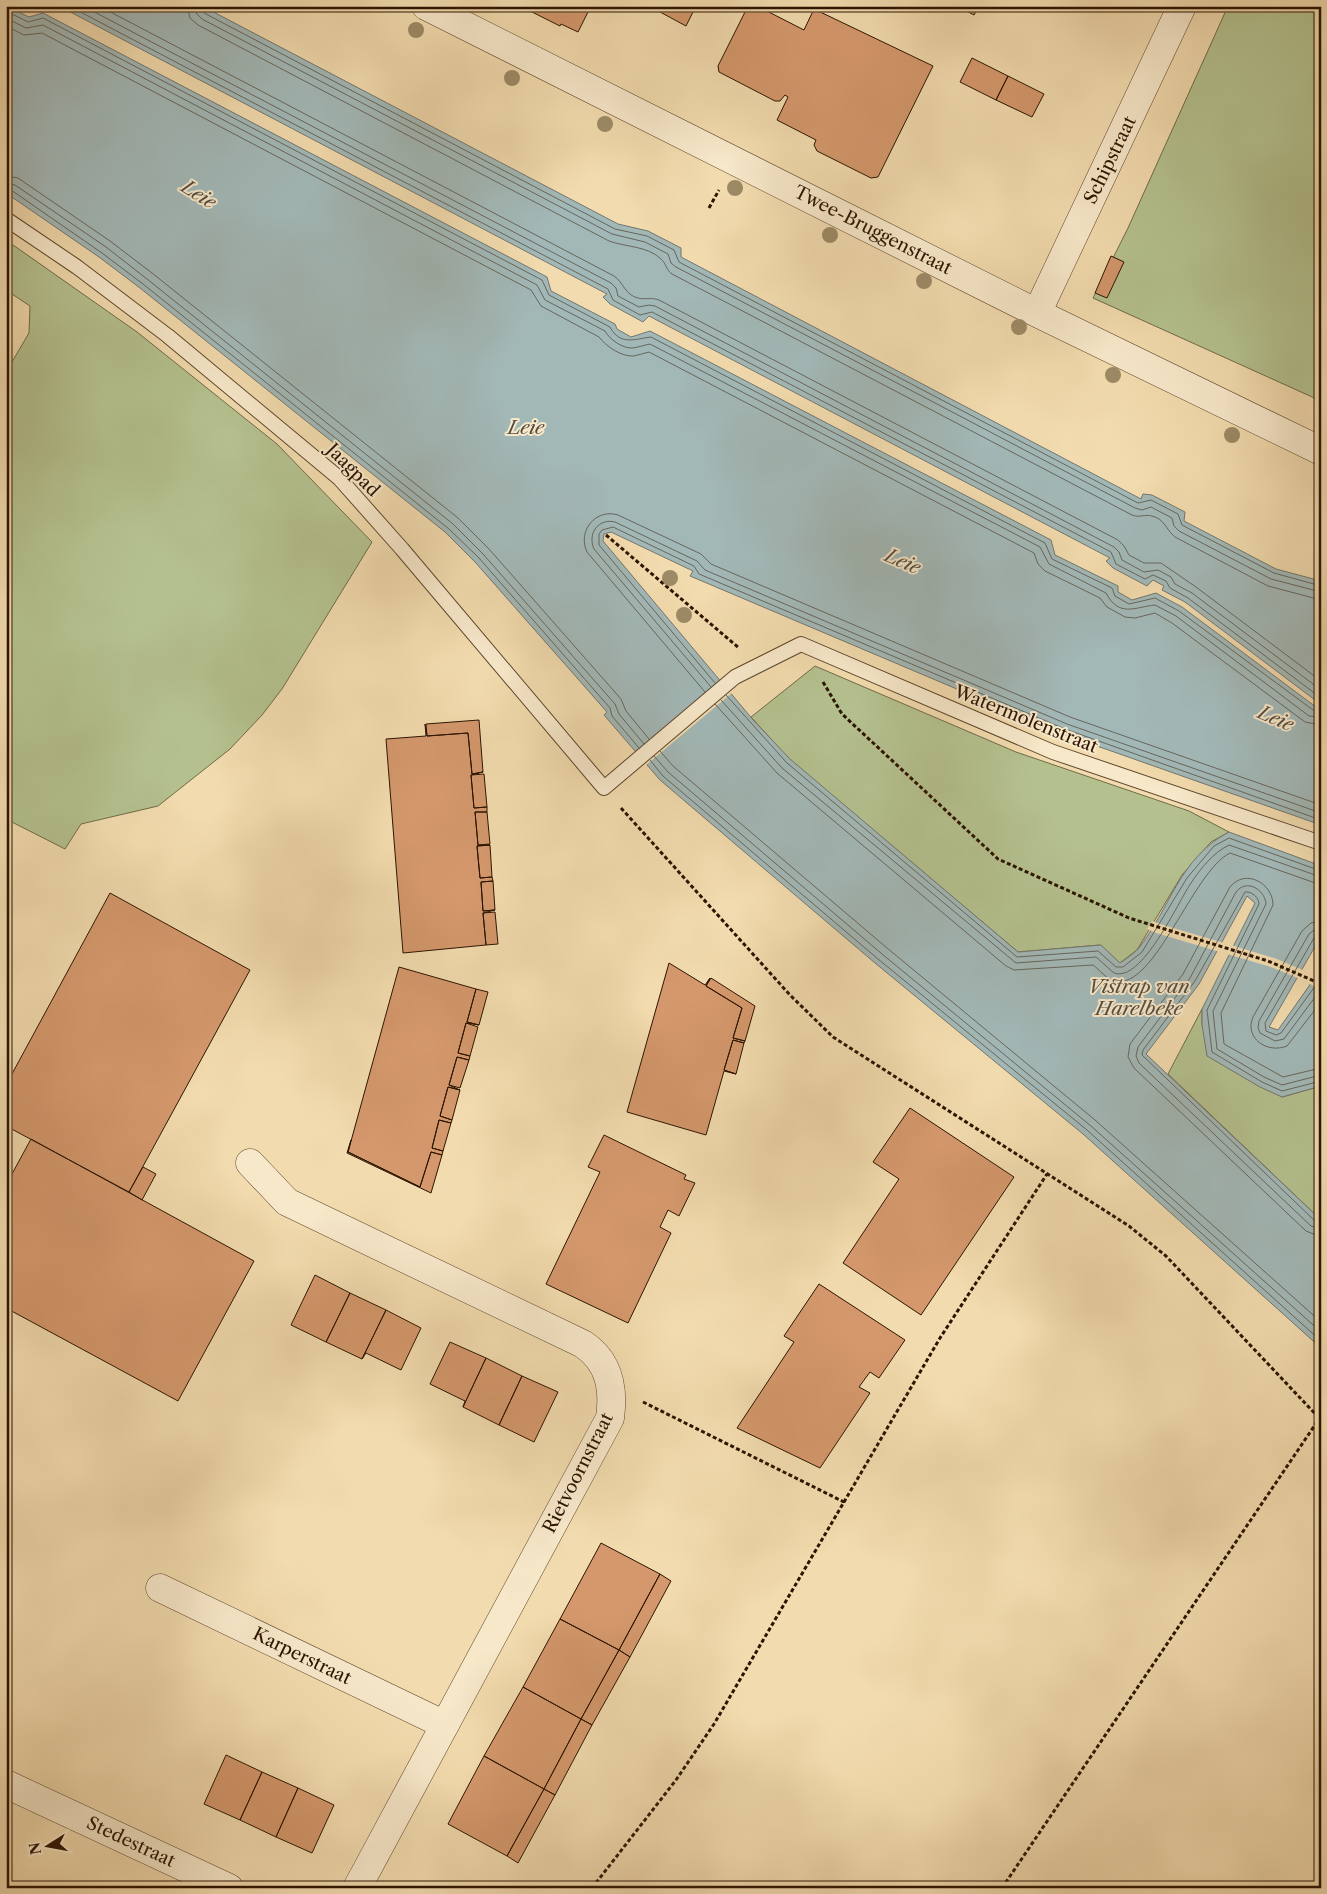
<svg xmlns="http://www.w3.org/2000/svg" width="1327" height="1894" font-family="'Libre Caslon Text',serif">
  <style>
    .green { fill: #b4c18f; stroke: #706a48 }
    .water { fill: #a2b8b7; stroke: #73766e }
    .pier { fill: #f2dbae }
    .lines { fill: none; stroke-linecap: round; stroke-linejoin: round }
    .shore { stroke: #67665c; stroke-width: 1 }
    .building { fill: #d4986c; stroke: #2c1401 }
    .lane-casing { stroke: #5e462c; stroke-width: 16 }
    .street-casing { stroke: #5e462c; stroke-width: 29 }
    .path { stroke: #2c1401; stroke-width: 3; stroke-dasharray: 4 2.5; stroke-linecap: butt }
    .lane { stroke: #f7e8ca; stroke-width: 14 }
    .street { stroke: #f7e8ca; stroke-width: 28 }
    .tree { fill: #9c8a66 }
    .labels { text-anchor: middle; stroke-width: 4; stroke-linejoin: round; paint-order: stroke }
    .street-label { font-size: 18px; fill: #2c1401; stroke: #f7e8ca }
    .water-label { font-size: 19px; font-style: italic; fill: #554d41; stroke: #f7e8ca }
  </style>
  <rect width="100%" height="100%" fill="#f2dbae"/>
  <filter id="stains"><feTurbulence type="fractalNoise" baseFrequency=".004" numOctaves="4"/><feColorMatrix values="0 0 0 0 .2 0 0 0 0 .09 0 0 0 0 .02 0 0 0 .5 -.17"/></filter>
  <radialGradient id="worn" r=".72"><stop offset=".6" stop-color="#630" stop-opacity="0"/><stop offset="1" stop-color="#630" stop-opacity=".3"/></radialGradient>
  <path class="green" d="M1228,6h93v395l-228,-103 35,-70z
    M6,240l131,92 140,112 95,98 -90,147 -20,26 -32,34 -72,57 -77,18 -16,25 -59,-30v-447l23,-39 1,-27 -24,-16z
    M815,666l201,86 173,59 40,21 -18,10 -29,33 -45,75 -17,13 -20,-18 -82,7 -228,-192 -39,-43z
    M1202,1009v16l80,72 39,-11v134l-153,-146z"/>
  <path class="water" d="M6,6l23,11 14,-4 504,264 4,14 64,33 2,5 14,8 19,-6 401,209 4,15 63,31v6l14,8 24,-7 26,14 134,100 3,-4 -134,-101 -23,-12 2,-4 -11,-6 -6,6 -34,-18 -7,-7 4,-3 -461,-242 -6,6 -33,-18 -7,-7 4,-3 -548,-288h143l416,218 30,7 33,17v9l460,242 2,-5 9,1 33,17 -1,9 92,48 45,12v244l-258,-91 -373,-158 3,-5 -82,-39 -7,2 -1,7 151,180 36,38 228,193 83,-7 19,18c6,-4 13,-9 18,-14 32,-40 41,-91 91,-117l87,32 5,3v69l-52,91 9,3 43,-61v117l-39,11 -22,-10 -53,-31 -5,-31v-16l53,-106 -8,-7 -48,88 -53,70 175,166v128l-238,-214 -208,-171 -215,-183 -56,-65 3,-3 -132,-150 -30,-30 -305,-244 -41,-31 -93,-64z"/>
  <path class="pier" d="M722,679l11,13 -88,74 -11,-13z
    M1152,921l8,3 64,19 -4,9 -64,-19 -9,-4z
    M1231,945l46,14 28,12 -5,8 -29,-12 -44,-13z
    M1313,975l8,5v10l-13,-7z"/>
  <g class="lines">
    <path class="shore" d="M7,6l3,7 18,9 15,-4 499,262 7,15 61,32c10,19 25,12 41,10l394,206 7,16 60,29 3,8 14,8 26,-6 24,13 134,99h8
      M69,6l539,283 5,11 27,15 12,-3 459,240 5,12 29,15 8,-4 13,6 4,7 18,10 133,100
      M83,6l528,277 5,5 2,8 21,11 10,-2 6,1 459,241 5,5 3,8 22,12 14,-2 13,7 4,7 17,9 129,97
      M99,6l515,270c10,7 11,19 24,22 7,2 13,-1 21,2l459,240 6,6 5,9 15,8h17l35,24 125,94
      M187,6l3,12 8,7 411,216c16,6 39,5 52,18 5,4 5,11 11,15l460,241c7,3 13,-1 20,1 13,3 14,14 23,21l93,49 53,14
      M195,6l1,7 6,6 410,215 33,8 23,12 3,9 5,4 459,241 7,2 9,-3 21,11 2,8 5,5 92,48 50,13
      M201,6l3,7 411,216 32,7 27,14 5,12 459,241 13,-3 27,14 4,11 92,48 47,13
      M6,18l20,10 17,-3 494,260 8,15 60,31c4,8 18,18 28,17 6,-1 12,-3 17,-4l390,203 9,17 57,29c13,25 29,14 49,12l21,11 133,100 12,1
      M6,26l18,9 18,-2 489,257 10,16 58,31c7,9 22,20 35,19 5,-1 10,-3 15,-4l385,201 4,11 7,7 55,27 7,9 18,10 10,1 20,-5 17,10 133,99 16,3
      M6,176l12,2 92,63 42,32 306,245 31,31 132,150 5,12 23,28
      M6,183l9,2 91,62 41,32 306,245 30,30 132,150 4,10 25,30
      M6,189l5,1 91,63 41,31 306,245 30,29 131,150 2,8 27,32
      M715,683l-116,-138v-11l3,-4 11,-3 81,39 5,8 366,155 256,91
      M711,687l-117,-138c-7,-16 5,-31 21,-27l82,39 8,9 362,154 254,89
      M705,692l-118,-140c-10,-21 9,-44 31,-37l83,39 10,10 359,153 251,88
      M726,695l61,68 230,194 81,-6 18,16h7l19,-15 45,-74 27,-32 15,-8 92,33
      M721,700l61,68 234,195 80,-6 18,16c28,10 64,-71 77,-90 10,-15 22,-30 38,-38l92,32
      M715,704l62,69 229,193 8,4 79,-5c7,5 13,14 22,16 39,10 78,-110 115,-128l91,32
      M660,751l13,15 214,182 208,172 226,202
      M654,756l14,16 214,182 209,172 230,206
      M650,760l13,16 215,183 209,171 234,211
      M1321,921l-10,2 -9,8 -49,86c-9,21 14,37 34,29l34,-44
      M1321,929l-7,1 -5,4 -50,87 -1,7 2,5 15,8 9,-2 37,-50
      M1321,935l-7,3 -49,85 1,8 10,4 5,-2 40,-55
      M1321,1068l-38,9 -59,-33 -3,-31 52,-108c0,-22 -28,-37 -43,-18l-47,87 -53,70 -2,13 6,11 172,163 15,6
      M1321,1075l-39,10 -18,-8 -47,-28 -4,-38 53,-107c-1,-14 -19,-26 -30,-12l-46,86 -52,69 -2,9 3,7 172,163 10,3
      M1321,1081l-39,10 -20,-9 -50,-30 -5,-42 52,-106c0,-6 -7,-13 -14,-12l-50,89 -52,69 -1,5 173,166 6,2"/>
  </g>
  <path class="building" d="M525,6h66l-13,26 -17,-8 -1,2 -36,-18z
    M649,6h47l-10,20z
    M748,6h9l47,24 10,-21 119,57 -55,111 -7,1 -54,-27 -3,-6 2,-5 -39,-20 11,-23 -3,-2 -5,6h-5l-56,-29 -1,-6z
    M957,6h22l-5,9z
    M972,58l36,18 -12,24 -36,-18z
    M1008,76l36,18 -12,23 -36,-17z
    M1111,256l13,6 -17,36 -12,-5z
    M479,720l4,52 -11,2 -4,-41 -41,3 -1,-12z
    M425,724l2,12 41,-3 4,41 11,-2 -12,3 3,33 13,-1v5h-12l3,33h12l-13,1 3,32 12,-1 1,4 -12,1 2,29 12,-1 -12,3 3,32 -83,8 -17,-214 40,-3z
    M484,774l3,33 -13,1 -3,-33z
    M475,812h12l3,32 -12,1z
    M490,845l2,32 -12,1 -3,-32z
    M493,881l2,29 -12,1 -2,-29z
    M110,893l140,77 -121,222 -123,-66v-41z
    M495,912l3,32 -12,1 -3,-32z
    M669,963l36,22 5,-7 -4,8 36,22 -9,30 12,3 -1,2 -11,-3 -9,30 12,4 -12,-3 -18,64 -79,-23z
    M399,967l77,22 -9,33 12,3 -13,-2 -8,30 12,3 -1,4 -12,-3 -8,28 11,5 -12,-3 -8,29 12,4 -1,3 -12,-3 -7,28 11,3 -1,4 -11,-3 -11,35 -72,-35z
    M711,978l44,28 -10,35 -12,-3 9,-30 -36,-22z
    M476,989l12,3 -9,33 -12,-3z
    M466,1023l12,4 -8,29 -12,-3z
    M733,1040l11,3 -8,31 -12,-4z
    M457,1057l12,3 -9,28 -11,-3z
    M448,1087l12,3 -8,30 -12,-4z
    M910,1108l104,69 -93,138 -78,-52 56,-84 -26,-17z
    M439,1120l12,3 -8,28 -11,-3z
    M604,1135l82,40 -2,4 11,4 -16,33 -11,-6 -8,17 11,6 -43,90 -82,-39 54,-112 -12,-5z
    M31,1139l223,122 -76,140 -172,-93v-123z
    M351,1140l-3,12 72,35 11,-35 11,3 -11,38 -84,-40z
    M143,1167l13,7 -14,26 -13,-8z
    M315,1275l35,18 -24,49 -35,-17z
    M819,1284l86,56 -26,38 -9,-6 -11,15 11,6 -50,75 -83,-40 57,-86 -10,-6z
    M350,1293l36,17 -24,49 -36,-17z
    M386,1310l35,18 -20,42 -35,-17 -4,6z
    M450,1342l36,16 -23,49 2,-6 -35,-17z
    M486,1358l36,18 -23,49 -36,-18z
    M522,1376l36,16 -24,50 -35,-17z
    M601,1543l59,31 -41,76 -59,-31z
    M660,1574l11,7 -41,76 -11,-7z
    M560,1619l59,31 -38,69 -58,-32z
    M619,1650l11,7 -38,68 -11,-6z
    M523,1687l58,32 -37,70 -60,-33z
    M581,1719l11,6 -37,70 -11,-6z
    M226,1755l36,17 -22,48 -36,-16z
    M484,1756l60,33 -37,67 -59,-32z
    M262,1772l36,16 -22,49 -36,-17z
    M298,1788l36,17 -22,48 -36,-16z
    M544,1789l11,6 -37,68 -11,-7z"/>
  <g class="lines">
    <defs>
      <path id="lane" d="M6,219l71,48 91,69 171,142 63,71 202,239 131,-111 66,-33 252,108 268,91"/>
      <path id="street" d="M426,6l611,307 284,138
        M1037,313l145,-307
        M250,1163l37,39 296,142c27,18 31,45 27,74l-253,470
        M160,1588l285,137
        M6,1784l223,104"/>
    </defs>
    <use href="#lane" class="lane-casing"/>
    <use href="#street" class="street-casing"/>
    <path class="path" d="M709,208l10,-18
      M606,535l133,113
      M823,682l19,32 156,145 131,59 139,43 53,23
      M621,808l169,187 43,42 296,189 37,30 155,164
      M643,1402l201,100
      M592,1888l84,-108 38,-56 226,-386 107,-164
      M1002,1888l317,-469"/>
    <use href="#lane" class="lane"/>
    <use href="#street" class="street"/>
  </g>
  <g class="tree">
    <circle cx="416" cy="30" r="8"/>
    <circle cx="512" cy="78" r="8"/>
    <circle cx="605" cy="124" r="8"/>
    <circle cx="735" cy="188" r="8"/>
    <circle cx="830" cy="235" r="8"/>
    <circle cx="924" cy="281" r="8"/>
    <circle cx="1019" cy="327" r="8"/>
    <circle cx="1113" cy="375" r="8"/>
    <circle cx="1232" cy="435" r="8"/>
    <circle cx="670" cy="578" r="8"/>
    <circle cx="684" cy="615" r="8"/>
  </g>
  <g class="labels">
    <g class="street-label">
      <text transform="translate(1110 160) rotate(-64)" y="6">Schipstraat</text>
      <text transform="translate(873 230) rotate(27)" y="6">Twee-Bruggenstraat</text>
      <text transform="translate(353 470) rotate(45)" y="6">Jaagpad</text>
      <text transform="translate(1026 719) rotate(22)" y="6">Watermolenstraat</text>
      <text transform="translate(578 1473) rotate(-63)" y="6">Rietvoornstraat</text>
      <text transform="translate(302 1656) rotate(26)" y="6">Karperstraat</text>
      <text transform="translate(131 1842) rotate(25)" y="6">Stedestraat</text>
    </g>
    <g class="water-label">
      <text transform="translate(199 194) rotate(32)" y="7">Leie</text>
      <text x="526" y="434">Leie</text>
      <text transform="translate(903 561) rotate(23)" y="7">Leie</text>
      <text transform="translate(1276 718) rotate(23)" y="7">Leie</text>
      <text x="1139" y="993">Vistrap van<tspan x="1139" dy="22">Harelbeke</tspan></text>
    </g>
  </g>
  <rect width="1327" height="1894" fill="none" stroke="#f2dbae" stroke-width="25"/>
  <rect x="8" y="8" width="1312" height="1879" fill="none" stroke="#2c1401" stroke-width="2.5"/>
  <rect x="12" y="12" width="1302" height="1869" fill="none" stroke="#2c1401"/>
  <g transform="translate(48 1846) rotate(259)" stroke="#f7e8ca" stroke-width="4" paint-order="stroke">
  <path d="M0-4L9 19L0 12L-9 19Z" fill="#2c1401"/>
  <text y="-8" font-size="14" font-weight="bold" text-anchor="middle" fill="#2c1401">N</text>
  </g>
  <rect width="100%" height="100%" filter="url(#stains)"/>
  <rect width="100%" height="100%" fill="url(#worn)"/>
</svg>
